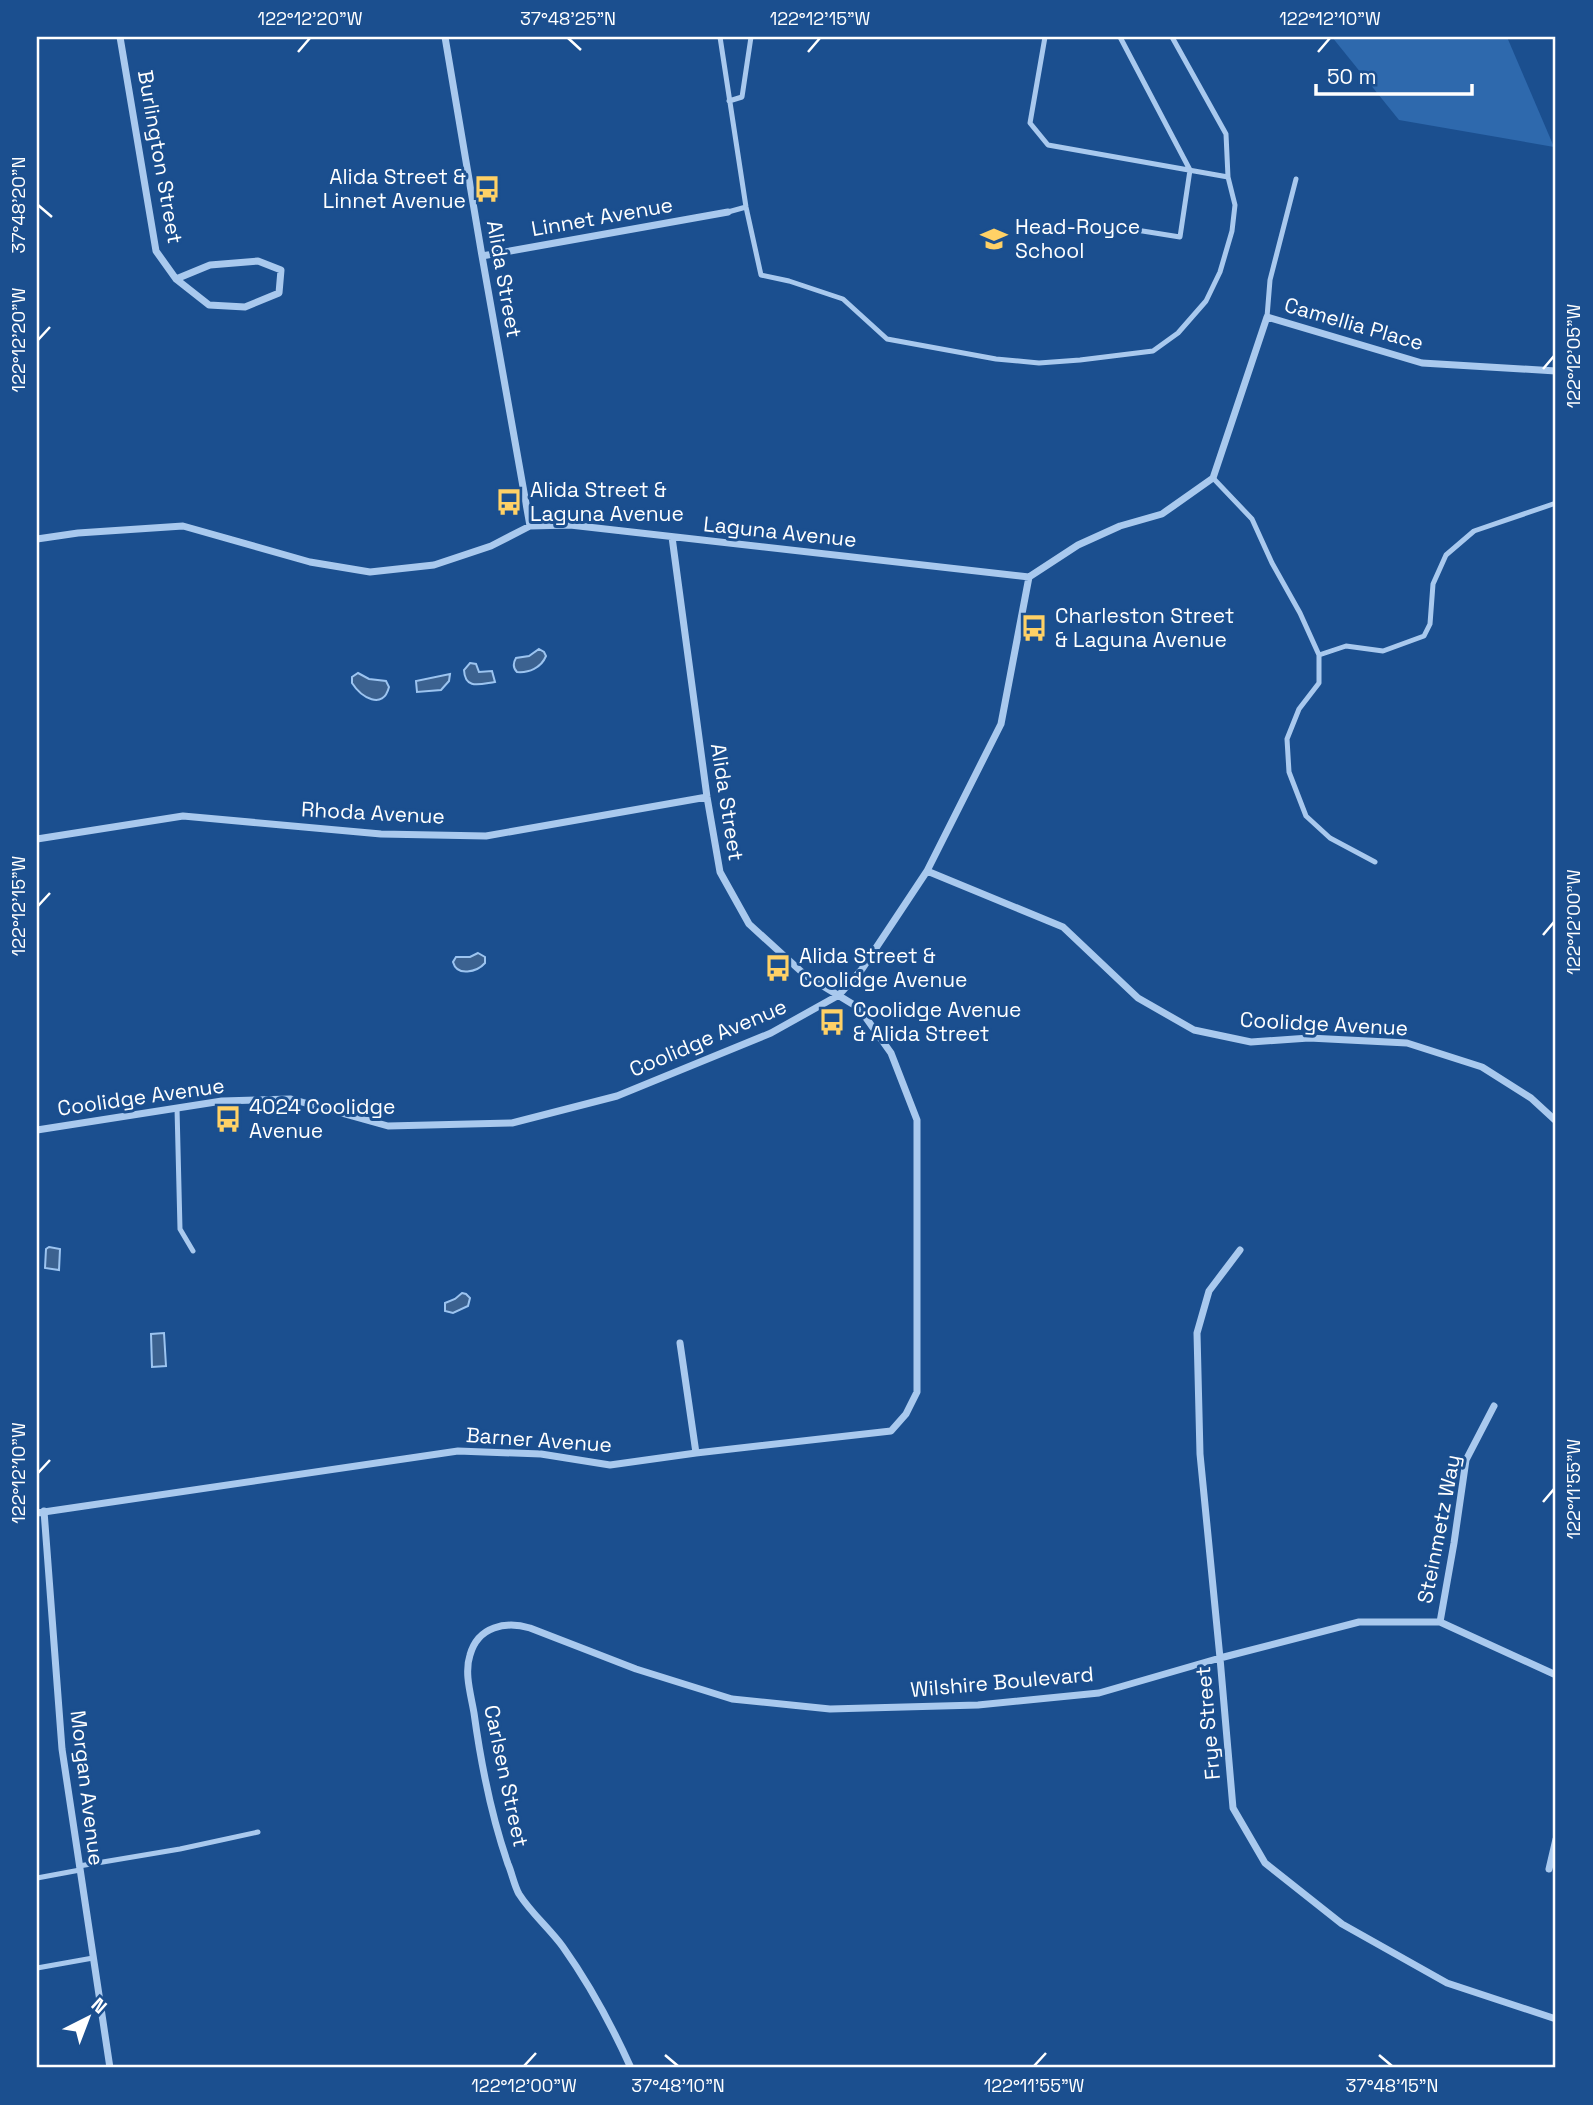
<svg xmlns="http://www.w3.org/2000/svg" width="1593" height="2105" font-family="'Space Grotesk',sans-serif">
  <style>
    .green { fill: #2e69ad }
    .water { fill: #3c6290; stroke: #9cc4f0; stroke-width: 2 }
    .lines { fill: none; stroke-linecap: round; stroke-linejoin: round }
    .lane { stroke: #a9c9ee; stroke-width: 5 }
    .street { stroke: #a9c9ee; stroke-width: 7 }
    .ticks { fill: none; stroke: #fff; stroke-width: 2.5 }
    .labels { text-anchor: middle; stroke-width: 6; stroke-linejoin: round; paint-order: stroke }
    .street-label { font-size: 21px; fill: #fff; stroke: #1b4f8f }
    .poi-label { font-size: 21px; fill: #fff; stroke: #1b4f8f; text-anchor: start }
    .neatline { fill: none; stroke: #fff; stroke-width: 2.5 }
    .ticks-label { font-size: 18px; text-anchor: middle; fill: #fff }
  </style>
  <rect width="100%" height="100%" fill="#1b4f8f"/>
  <path class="green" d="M1332,37h175l47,110 -155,-27z"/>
  <path class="water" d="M539,649l5,3 2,4c-5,12 -17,17 -29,16 -4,-4 -4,-9 -1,-14l13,-2z
    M470,663l6,1 3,8 13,-1 3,11c-15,2 -30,8 -31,-12z
    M358,673l11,6 17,2 3,6c-6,24 -28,10 -37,-4v-6z
    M450,674l-1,7 -8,9 -24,2 -1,-11z
    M478,953l7,4v6c-8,9 -28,14 -32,-1l3,-5h14z
    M49,1247l11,2 -1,21 -14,-2 1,-19z
    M462,1293l4,1 4,4 -2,8 -15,7 -8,-2v-8l10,-4z
    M164,1333l2,33 -14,1 -1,-33z"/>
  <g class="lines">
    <path class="lane" d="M720,37l26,170 15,68 28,6 54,18 44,40 109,20 43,4 41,-3 73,-9 25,-18 28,-32 14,-29 12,-41 3,-26 -7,-28 -2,-43 -54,-97
      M1045,37l-15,86 18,22 180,32
      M1120,37l70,133 -10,67 -50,-8
      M729,101l13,-4 9,-60
      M728,212l18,-5
      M1267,317l3,-37 26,-101
      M1213,478l39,41 20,44 28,50 19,42v28l-20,26 -12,30 2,33 17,44 24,22 45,24
      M1319,655l27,-9 37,5 41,-15 6,-12 3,-40 13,-29 28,-24 82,-28
      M177,1108l3,121 13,22
      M79,1866l101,-17 78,-17
      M37,1878l43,-8
      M37,1968l56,-10"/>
    <path class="street" d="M120,37l36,214 20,28 33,26 36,2 34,-14 2,-23 -23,-9 -48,4 -34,14
      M445,37l37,219 48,270
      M482,256l246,-44
      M37,539l41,-6 105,-7 127,36 60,10 64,-7 57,-19 39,-20 40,-1 459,52
      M37,839l146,-23 198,18 105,2 221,-39
      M927,871l136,56 75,71 56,32 57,12 58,-4 98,5 75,24 49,31 25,23
      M37,1130l185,-29 69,-2 97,27 124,-3 105,-27 154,-63 68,-38 23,-26 65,-98 74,-147 28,-147 49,-32 42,-19 42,-12 51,-36 54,-161 155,46 134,8
      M1240,1250l-31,41 -12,42 3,121 20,204 13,150 32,55 77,61 105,59 109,36
      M680,1343l16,110
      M44,1511l18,238 48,319
      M37,1513l421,-62 83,3 69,11 86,-12 195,-22 15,-17 11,-22v-272l-26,-67 -32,-45 -54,-33 -56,-51 -29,-52 -13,-75 -35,-260
      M1440,1622l14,-79 12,-83 28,-54
      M1549,1869l7,-30
      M631,2068c-19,-42 -41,-83 -68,-121 -13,-18 -32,-34 -44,-53 -5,-9 -7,-21 -11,-30 -17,-49 -27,-100 -34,-151 -3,-18 -10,-40 -4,-58 8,-29 36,-34 60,-27l106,41 96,30 98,10 148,-4 121,-12 121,-35 139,-36h81l116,53"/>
  </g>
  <path class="ticks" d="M568,38l13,12M298,52l12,-14M808,52l12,-14M1318,52l12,-14M38,205l14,12M38,340l12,-13M1543,369l11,-13M38,906l12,-13M1543,935l11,-13M38,1473l12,-13M1543,1502l11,-13M665,2055l13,11M1379,2055l13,11M524,2066l12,-13M1034,2066l12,-13"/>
  <defs>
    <symbol id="bus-bare" viewBox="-9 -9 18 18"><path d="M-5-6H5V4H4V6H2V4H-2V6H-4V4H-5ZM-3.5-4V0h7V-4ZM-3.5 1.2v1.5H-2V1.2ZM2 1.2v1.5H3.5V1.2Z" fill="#ffd166" stroke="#1b4f8f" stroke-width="2.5" paint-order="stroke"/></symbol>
    <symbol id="school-bare" viewBox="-9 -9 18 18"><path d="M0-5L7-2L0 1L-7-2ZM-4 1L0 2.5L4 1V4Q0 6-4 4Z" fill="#ffd166" stroke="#1b4f8f" stroke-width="2.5" paint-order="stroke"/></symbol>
  </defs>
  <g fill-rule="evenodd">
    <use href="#bus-bare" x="468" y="170" width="38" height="38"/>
    <use href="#school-bare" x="975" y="220" width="38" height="38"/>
    <use href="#bus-bare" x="490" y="483" width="38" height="38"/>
    <use href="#bus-bare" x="1015" y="609" width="38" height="38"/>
    <use href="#bus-bare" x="759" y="949" width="38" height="38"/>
    <use href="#bus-bare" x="813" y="1003" width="38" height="38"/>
    <use href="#bus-bare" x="209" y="1100" width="38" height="38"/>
  </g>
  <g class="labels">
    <g class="street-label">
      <text transform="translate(160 157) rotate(80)" y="7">Burlington Street</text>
      <text transform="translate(602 217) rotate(-10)" y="7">Linnet Avenue</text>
      <text transform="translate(504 279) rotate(80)" y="7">Alida Street</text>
      <text transform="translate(1354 324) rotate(16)" y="7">Camellia Place</text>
      <text transform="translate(780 532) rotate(6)" y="7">Laguna Avenue</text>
      <text transform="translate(727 802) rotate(81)" y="7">Alida Street</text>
      <text transform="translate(373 813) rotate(3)" y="7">Rhoda Avenue</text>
      <text transform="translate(1324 1024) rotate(3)" y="7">Coolidge Avenue</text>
      <text transform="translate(708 1038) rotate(-23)" y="7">Coolidge Avenue</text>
      <text transform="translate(141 1097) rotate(-8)" y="7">Coolidge Avenue</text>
      <text transform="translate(539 1440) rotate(4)" y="7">Barner Avenue</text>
      <text transform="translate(1439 1529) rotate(-79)" y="7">Steinmetz Way</text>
      <text transform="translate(1002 1682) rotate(-5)" y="7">Wilshire Boulevard</text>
      <text transform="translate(1208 1723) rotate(-95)" y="7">Frye Street</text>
      <text transform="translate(506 1776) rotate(78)" y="7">Carlsen Street</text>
      <text transform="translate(87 1788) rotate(83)" y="7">Morgan Avenue</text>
    </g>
    <g class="poi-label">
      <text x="466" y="184" text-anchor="end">Alida Street &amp;<tspan x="466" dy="24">Linnet Avenue</tspan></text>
      <text x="1015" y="234">Head-Royce<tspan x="1015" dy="24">School</tspan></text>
      <text x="530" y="497">Alida Street &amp;<tspan x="530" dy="24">Laguna Avenue</tspan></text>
      <text x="1055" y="623">Charleston Street<tspan x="1055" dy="24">&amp; Laguna Avenue</tspan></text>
      <text x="799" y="963">Alida Street &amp;<tspan x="799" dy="24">Coolidge Avenue</tspan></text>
      <text x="853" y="1017">Coolidge Avenue<tspan x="853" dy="24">&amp; Alida Street</tspan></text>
      <text x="249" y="1114">4024 Coolidge<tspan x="249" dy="24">Avenue</tspan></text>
    </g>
  </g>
  <rect width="1593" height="2105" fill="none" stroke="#1b4f8f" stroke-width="77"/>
  <g transform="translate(88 2018) rotate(42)" stroke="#1b4f8f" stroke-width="5" paint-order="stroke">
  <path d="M0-5L12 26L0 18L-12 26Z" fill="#ffffff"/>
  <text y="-10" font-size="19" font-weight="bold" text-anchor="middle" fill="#ffffff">N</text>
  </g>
  <path d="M1316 84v10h156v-10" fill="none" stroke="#ffffff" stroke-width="3.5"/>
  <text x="1327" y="84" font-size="21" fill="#ffffff" stroke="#1b4f8f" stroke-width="5" paint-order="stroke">50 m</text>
  <rect x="38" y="38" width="1516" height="2028" class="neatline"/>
  <g class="ticks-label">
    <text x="310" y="25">122°12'20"W</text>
    <text x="568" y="25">37°48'25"N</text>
    <text x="820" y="25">122°12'15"W</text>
    <text x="1330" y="25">122°12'10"W</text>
    <text transform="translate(19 205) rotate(-90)" y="6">37°48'20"N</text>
    <text transform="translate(19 340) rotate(-90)" y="6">122°12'20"W</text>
    <text transform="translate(1574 356) rotate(-90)" y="6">122°12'05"W</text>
    <text transform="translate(19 906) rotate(-90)" y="6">122°12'15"W</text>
    <text transform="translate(1574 922) rotate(-90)" y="6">122°12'00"W</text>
    <text transform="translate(19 1473) rotate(-90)" y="6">122°12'10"W</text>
    <text transform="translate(1574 1489) rotate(-90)" y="6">122°11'55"W</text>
    <text x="524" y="2092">122°12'00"W</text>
    <text x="678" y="2092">37°48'10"N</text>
    <text x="1034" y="2092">122°11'55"W</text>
    <text x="1392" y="2092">37°48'15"N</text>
  </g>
</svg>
